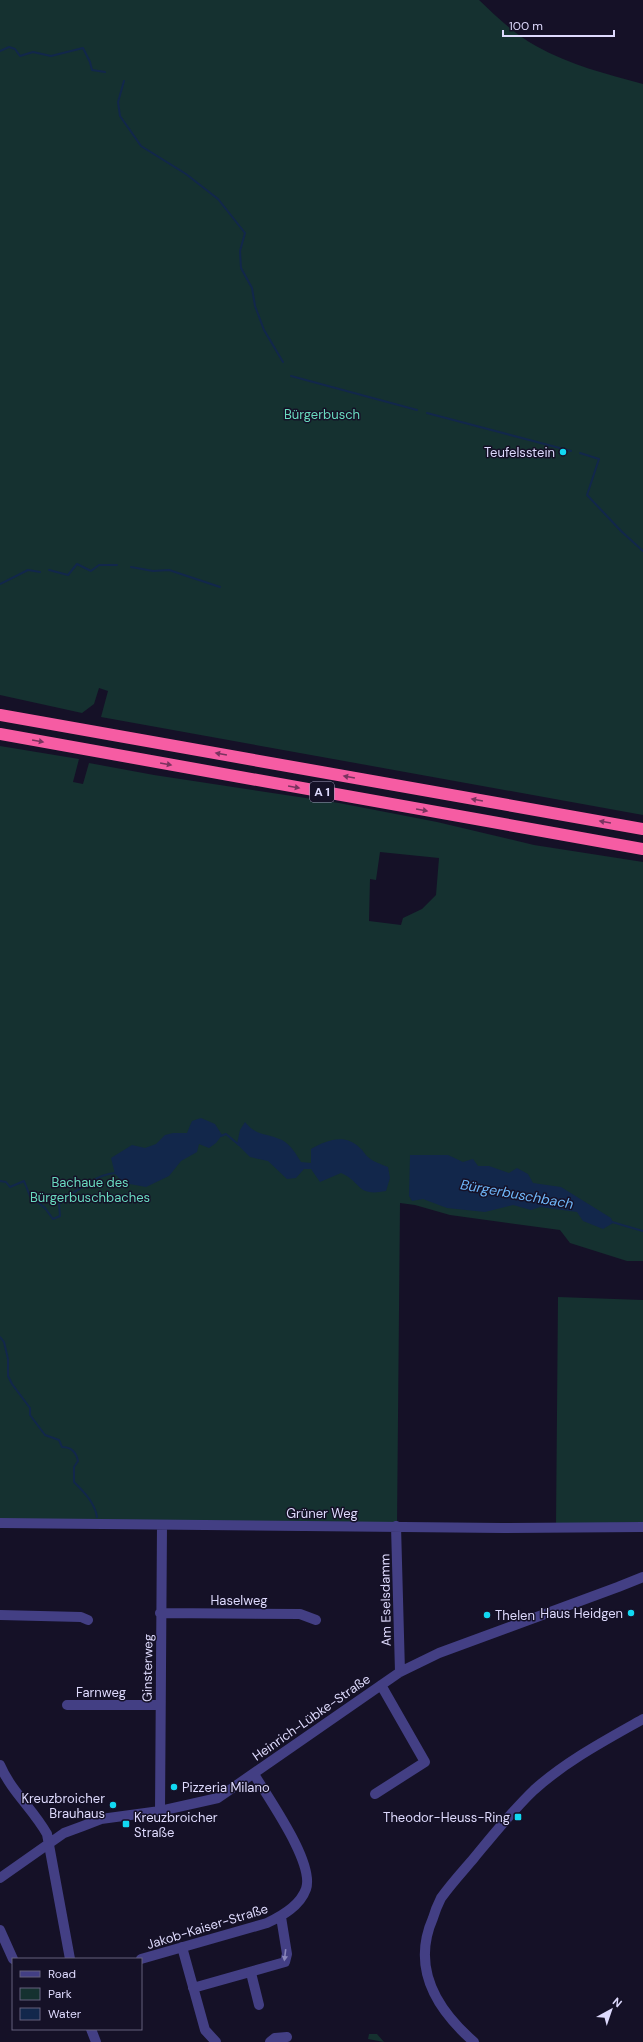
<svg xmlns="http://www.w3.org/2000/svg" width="643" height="2042" font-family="'DM Sans',sans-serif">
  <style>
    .green { fill: #153130; fill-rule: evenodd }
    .water { fill: #12274b }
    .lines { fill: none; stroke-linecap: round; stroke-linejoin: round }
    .stream { stroke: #12274b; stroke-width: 2 }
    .minor { stroke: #433f84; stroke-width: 10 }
    .highway { stroke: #f65ca3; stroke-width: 12 }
    .oneway { fill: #7a335f }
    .oneway2 { fill: #8985ba }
    .poi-dot { fill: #11d8f2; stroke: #151127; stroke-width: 1.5 }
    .labels { text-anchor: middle; stroke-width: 3; stroke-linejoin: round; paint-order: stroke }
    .shield { fill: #151127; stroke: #a29ebd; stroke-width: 1 }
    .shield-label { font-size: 12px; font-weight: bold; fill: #dedafd }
    .park-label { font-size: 13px; fill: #69dabf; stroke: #151127 }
    .poi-label { font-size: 13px; fill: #dedafd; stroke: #151127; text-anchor: end }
    .street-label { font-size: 13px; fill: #dedafd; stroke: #151127 }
    .water-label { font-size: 14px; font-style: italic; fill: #6eb5f7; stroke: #151127 }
  </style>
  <rect width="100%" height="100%" fill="#151127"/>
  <path class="green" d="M0,0h479c17,16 36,35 57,46 34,19 70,28 107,38v731l-542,-98 7,-26 -9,-3 -5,16 -12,9 -82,-18z
    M0,746l79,13 -6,23 10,2 6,-21 65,12 185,28 98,19 97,23 109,17v399h-16l-57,-18 -10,-13 -110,-15 -35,-10 -15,-2 -3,322 -397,-5zM380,852l59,6 -3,37 -14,14 -19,9 -2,7 -32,-4 1,-42 6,1z
    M558,1297l85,3v222l-87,3z
    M369,2034h8l7,8 -16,-3z"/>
  <path class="water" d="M201,1118l14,6 7,11 -6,8 -7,5 -10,-4 -2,8 -16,9 -12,15 -23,11 -22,-4 -9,-9 -4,-16 21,-13 13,3 11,-4 9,-9 8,-2h14l5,-12z
    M245,1122c11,14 22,11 37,18 9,5 14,14 19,22l10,1v-14c16,-9 34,-16 49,-1 3,2 5,7 8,9 5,5 13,7 20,10l2,11 -4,13c-30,6 -24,-9 -45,-18l-21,9 -9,-13h-7l-8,9 -9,1 -19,-18 -18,-4 -13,-13 3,-14z
    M410,1155h38l15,7 10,-3 5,7h11l20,7 8,-5 11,6 5,9 28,4 50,31 2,5 -10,6 -20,-8 -6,-9 -37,-5 -9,3 -18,-5 -28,7 -38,-4 -24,-9 -11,2 -3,-5z"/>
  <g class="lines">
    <path class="stream" d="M0,51l9,-4 6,2 5,7 13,-4 18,4 32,-8 7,14 2,8 13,2
      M124,81l-6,21 2,14 21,30 45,28 32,25 27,34 -5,18 1,17 11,20 3,18 9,24 19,32
      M291,376l126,34
      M427,413l144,38
      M580,453l19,6 -12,36 34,36 22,20
      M131,567l22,4 16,-1 51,17
      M49,570l19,5 9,-11 14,7 8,-6h18
      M0,584l28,-14 12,2
      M221,1136l5,-2 13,11
      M0,1181l6,1 4,5 14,-6 6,15 15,12 8,11 7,-3 -1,-12c14,-11 39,-31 57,-31
      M612,1222l31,9
      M0,1337l4,5 4,17v17l4,8 18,24v7l15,20 14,5 3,7c9,0 14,4 16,14l-4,6v15c10,10 21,21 23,35"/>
    <path class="minor" d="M0,1523l503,5 140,-1
      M396,1526l4,146
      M160,1613l140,1 16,6
      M0,1615l81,2 7,3
      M67,1705h92
      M0,1765c11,26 33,44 47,69l23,125
      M375,1794l50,-32 -44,-77
      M160,1811l2,-286
      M0,1878l64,-45 19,-7 18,-7 59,-8 58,-13 182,-126 39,-19 179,-66 25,-10
      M0,1930l13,29
      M182,1947l23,83 11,12
      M141,1959l126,-36c15,-7 33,-17 39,-34 9,-26 -38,-91 -52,-115
      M251,1973l8,32
      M193,1988l92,-26 2,-8 -6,-37
      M91,2029l5,13
      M270,2042l5,-4 12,-1
      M474,2042c-38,-33 -63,-74 -41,-124 2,-7 5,-14 8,-20 10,-14 22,-27 33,-40 19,-23 38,-47 60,-68 32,-29 72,-50 109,-71"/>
    <path class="highway" d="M0,715l643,114
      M0,734l643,115"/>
  </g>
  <defs><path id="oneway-solid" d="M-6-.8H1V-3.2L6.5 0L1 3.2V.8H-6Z"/></defs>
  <g class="oneway">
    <use href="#oneway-solid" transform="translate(38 741) rotate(10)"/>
    <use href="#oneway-solid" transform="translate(221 754) rotate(-170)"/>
    <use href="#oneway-solid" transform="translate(166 764) rotate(10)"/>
    <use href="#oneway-solid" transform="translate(349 777) rotate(-170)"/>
    <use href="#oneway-solid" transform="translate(294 787) rotate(10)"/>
    <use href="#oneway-solid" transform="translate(477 800) rotate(-170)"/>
    <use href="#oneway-solid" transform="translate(422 810) rotate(10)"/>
    <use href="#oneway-solid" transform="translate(605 822) rotate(-170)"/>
  </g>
  <use class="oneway2" href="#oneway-solid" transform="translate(285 1955) rotate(97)"/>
  <g class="poi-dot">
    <circle cx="563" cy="452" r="4"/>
    <circle cx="631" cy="1613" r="4"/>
    <circle cx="487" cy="1615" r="4"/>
    <circle cx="174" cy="1787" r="4"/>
    <circle cx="113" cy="1805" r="4"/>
    <rect x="514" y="1813" width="8" height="8" rx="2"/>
    <rect x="122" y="1820" width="8" height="8" rx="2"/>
  </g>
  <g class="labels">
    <rect class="shield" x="310" y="782" width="24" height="20" rx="3"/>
    <g class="shield-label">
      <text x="322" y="796">A 1</text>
    </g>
    <g class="park-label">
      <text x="322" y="419">Bürgerbusch</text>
      <text x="90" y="1187">Bachaue des<tspan x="90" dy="15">Bürgerbuschbaches</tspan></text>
    </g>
    <g class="poi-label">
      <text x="555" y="457">Teufelsstein</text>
      <text x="623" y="1618">Haus Heidgen</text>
      <text x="495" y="1620" text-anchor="start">Thelen</text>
      <text x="182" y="1792" text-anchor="start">Pizzeria Milano</text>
      <text x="105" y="1803">Kreuzbroicher<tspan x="105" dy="15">Brauhaus</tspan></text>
      <text x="134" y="1822" text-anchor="start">Kreuzbroicher<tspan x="134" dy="15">Straße</tspan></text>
      <text x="510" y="1822">Theodor-Heuss-Ring</text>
    </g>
    <g class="street-label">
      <text x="322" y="1518">Grüner Weg</text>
      <text x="239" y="1605">Haselweg</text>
      <text transform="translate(385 1600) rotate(-91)" y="5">Am Eselsdamm</text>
      <text transform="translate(147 1668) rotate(-89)" y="5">Ginsterweg</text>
      <text x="101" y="1697">Farnweg</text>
      <text transform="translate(311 1717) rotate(-35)" y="5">Heinrich-Lübke-Straße</text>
      <text transform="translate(207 1926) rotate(-17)" y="5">Jakob-Kaiser-Straße</text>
    </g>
    <g class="water-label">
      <text transform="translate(517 1194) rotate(10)" y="5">Bürgerbuschbach</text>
    </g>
  </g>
  <rect x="12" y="1958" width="130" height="72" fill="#151127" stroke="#65617d"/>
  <rect x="20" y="1971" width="20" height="6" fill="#433f84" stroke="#65617d"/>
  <text x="48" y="1978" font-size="12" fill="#dedafd">Road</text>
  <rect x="20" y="1988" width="20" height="12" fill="#153130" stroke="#65617d"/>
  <text x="48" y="1998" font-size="12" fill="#dedafd">Park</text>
  <rect x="20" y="2008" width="20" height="12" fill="#12274b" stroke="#65617d"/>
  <text x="48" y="2018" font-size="12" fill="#dedafd">Water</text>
  <g transform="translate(611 2010) rotate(40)" stroke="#151127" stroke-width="3" paint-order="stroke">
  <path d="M0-3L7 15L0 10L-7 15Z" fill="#dedafd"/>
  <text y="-6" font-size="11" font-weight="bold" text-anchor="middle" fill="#dedafd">N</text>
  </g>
  <path d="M503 30v6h111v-6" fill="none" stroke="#dedafd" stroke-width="2"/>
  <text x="509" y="30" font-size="12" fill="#dedafd" stroke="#151127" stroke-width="3" paint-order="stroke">100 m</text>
</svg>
